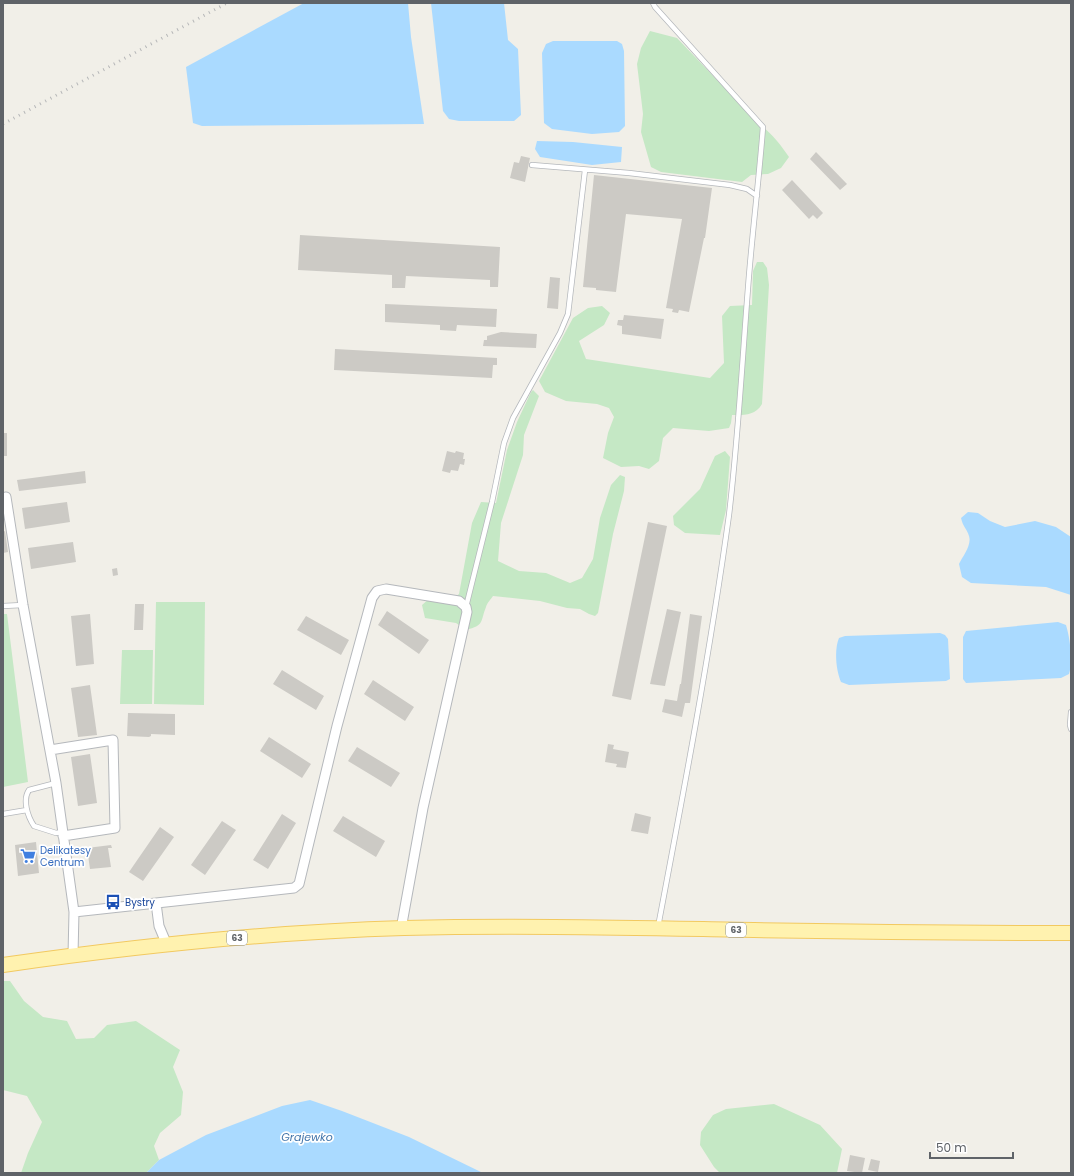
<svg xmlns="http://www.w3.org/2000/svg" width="1074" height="1176" font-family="Poppins,sans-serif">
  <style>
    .green { fill: #c5e8c5 }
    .water { fill: #aadaff }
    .building { fill: #cccac5 }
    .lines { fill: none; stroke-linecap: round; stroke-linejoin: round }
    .lane-casing { stroke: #b5b8bc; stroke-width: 6 }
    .street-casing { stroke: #b5b8bc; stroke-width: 11 }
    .primary-casing { stroke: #f2c960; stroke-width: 16 }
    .lane { stroke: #fff; stroke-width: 4.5 }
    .street { stroke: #fff; stroke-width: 9 }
    .primary { stroke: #fff2af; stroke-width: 14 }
    .rail { stroke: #b6b7b8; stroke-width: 3; stroke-dasharray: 1 5; stroke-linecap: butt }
    .labels { text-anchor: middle; stroke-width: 3.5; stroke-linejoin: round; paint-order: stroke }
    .shield { fill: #fff; stroke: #8f9295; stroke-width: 1 }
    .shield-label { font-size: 9px; font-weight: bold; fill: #5f6368 }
    .shop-label { font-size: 10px; fill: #366cbe; stroke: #fff; text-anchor: start }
    .transit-label { font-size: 10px; fill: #164399; stroke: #fff; text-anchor: start }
    .water-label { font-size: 11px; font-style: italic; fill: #4174aa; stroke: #fff }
  </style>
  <rect width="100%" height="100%" fill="#f1efe8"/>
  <path class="green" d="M650,31l27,7 83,87c12,8 20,19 29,32l-8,11 -13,6 -17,1 -9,7 -81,-10 -10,-5 -10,-35 2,-18 -6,-50 4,-16z
    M757,262h6l4,6 2,17 -7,119c-7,12 -18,11 -30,11l-1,8 -2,5 -20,3 -36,-3 -10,10 -4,23 -10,8 -10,-3 -18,1 -18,-9 5,-25 6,-16 -5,-9 -12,-4 -31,-3 -21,-9 -6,-11 34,-63 15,-10 14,-2 8,7 -6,12 -25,16 7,18 124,19 14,-15 -2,-47 8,-10 22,-1 1,-34z
    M533,390l6,6 -15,39 -1,20 -22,68 -3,38 21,10 27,2 24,10 12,-5 11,-19 7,-41 11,-33 9,-10 5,2 -1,14 -11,43 -15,79 -3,3 -6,-2 -9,-5 -13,-1 -27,-7 -47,-5c-2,3 -6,7 -7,11 -6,15 -1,18 -20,23l-10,-7 -31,-5 -3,-13 7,-6 19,4 11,-9 13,-71 9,-21 15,1 11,-53 10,-28 14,-30z
    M725,451l5,6 -4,53 -6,25 -35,-2 -11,-8 -1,-9 27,-27 15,-33z
    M156,602h49l-1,103 -50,-1z
    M3,614h4l21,168 -25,5z
    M122,650h31l-1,54h-32z
    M3,981h7l14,20 19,16 24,4 9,18 18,-1 13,-13 29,-4 44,29 -7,17 10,25 -2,23 -21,18 -6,13 5,14 -13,13h-125l7,-20 14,-31 -15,-26 -24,-6z
    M774,1104l46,21 22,24 -5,24h-117l-6,-6 -14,-22 1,-13 12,-17 13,-6z"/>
  <path class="water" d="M304,3h104l3,34 13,87 -222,2 -9,-3 -7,-56z
    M431,3h73l4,37 10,9 3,66 -7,6h-55l-10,-2 -6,-8z
    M553,41h64l5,3 2,7 1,75 -6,6 -27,2 -40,-5 -8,-6 -2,-70 4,-9z
    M537,141l36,1 49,5 -1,15 -29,3 -52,-8 -5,-8z
    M968,512l10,1 12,8 15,6 30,-6 21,6 15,10v58l-25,-8 -75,-4 -9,-6 -3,-13c4,-8 13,-19 10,-28 -2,-7 -6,-9 -8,-18z
    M1058,622l8,3c4,13 7,36 3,49l-8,4 -95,5 -3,-4v-42l3,-6z
    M940,633l5,2 3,4 2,40 -4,2 -97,4 -8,-3c-5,-12 -7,-32 -2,-44l6,-2z
    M310,1100l32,11 67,26 74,36h-337l13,-13 47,-25 76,-29z"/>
  <path class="building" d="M816,152l31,32 -7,6 -30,-31z
    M521,156l9,2 -5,24 -15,-4 4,-16 5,1z
    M594,175l118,13 -7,50h-1l-15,74 -10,-2 -1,3 -6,-1 1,-3 -7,-1 16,-89 -56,-5 -10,78 -20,-2v-2l-13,-1z
    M792,180l31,33 -6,6 -4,-4 -4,4 -27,-29z
    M300,235l200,12 -2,40h-8v-7l-84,-4 -1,12h-13v-13l-94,-5z
    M550,277l10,1 -2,31 -11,-1z
    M385,304l112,5 -1,18 -39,-2 -1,6 -16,-1v-5l-55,-3z
    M624,315l40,4 -3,20 -39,-5v-8l-5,-1 1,-5h5z
    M501,332l36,2 -1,14 -53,-2 1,-6h3v-4z
    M335,349l162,9v7h-4l-1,13 -158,-8z
    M3,433h4v23h-4z
    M447,451l8,2 1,-2 8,2 -1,6h2l-1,6 -4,-1 -2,7 -7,-1 -1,3 -8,-2z
    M85,471l1,12 -67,8 -2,-11z
    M67,502l3,20 -45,7 -3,-21z
    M648,522l19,4 -36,174 -19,-4z
    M5,531l3,21 -5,1v-21z
    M73,542l3,20 -45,7 -3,-21z
    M117,568l1,7 -5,1 -1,-7z
    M135,604h9l-1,26h-9z
    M667,609l14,3 -16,74 -15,-2z
    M387,611l42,29 -10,14 -41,-29z
    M90,614l4,50 -18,2 -5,-50z
    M690,614l12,2 -12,87h-5l-3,14 -20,-5 3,-13 12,2 3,-17h1z
    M306,616l43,24 -8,15 -44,-25z
    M282,670l42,26 -8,14 -43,-26z
    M373,680l41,27 -9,14 -41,-27z
    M90,685l7,50 -19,2 -7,-49z
    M128,713l47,1v21l-24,-1v2l-2,1 -22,-1z
    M269,737l42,27 -9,14 -42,-27z
    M608,744l6,1 -1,4 16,3 -3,16 -10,-1 1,-3 -12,-2z
    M357,747l43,26 -9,14 -43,-26z
    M90,754l7,49 -19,3 -7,-49z
    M635,813l16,4 -3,17 -17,-3z
    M282,814l14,9 -28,46 -15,-9z
    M343,816l42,25 -9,16 -43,-26z
    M222,821l14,9 -31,45 -14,-10z
    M160,827l14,10 -31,44 -14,-9z
    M36,842l3,31 -21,3 -3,-31z
    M111,845l1,3h-4l3,19 -21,2 -3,-21z
    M850,1155l15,3 -3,15 -15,-2z
    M871,1159l9,2 -2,11 -10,-2z"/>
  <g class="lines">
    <defs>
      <path id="lane" d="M653,3l2,4 108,120c-4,53 -11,107 -15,161 -6,76 -10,152 -19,227 -19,138 -45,275 -71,412
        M532,165l97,8 101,12 17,4 10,7
        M3,606l20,-1
        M466,607l26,-105 12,-59 9,-25 47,-85 8,-19 17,-144
        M1071,712l-1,13 1,4
        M56,783l-27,7c-7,10 -1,27 5,36l22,7 7,-1
        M3,814l24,-4"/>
      <path id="street" d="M6,497l17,108 33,178 18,129 -1,43
        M50,750l63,-10 2,88 -52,8
        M156,903l3,23 8,19
        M74,912l220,-24 5,-4 38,-158 35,-128 5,-7 9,-2 73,12 7,6 1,5 -44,196 -22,121"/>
      <path id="primary" d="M3,965c133,-19 267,-33 401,-37 117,-3 233,0 350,2 106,2 211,3 317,3"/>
    </defs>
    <use href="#lane" class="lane-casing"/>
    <use href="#street" class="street-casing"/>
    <use href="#primary" class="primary-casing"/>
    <use href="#lane" class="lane"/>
    <use href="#street" class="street"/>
    <use href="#primary" class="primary"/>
    <path class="rail" d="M3,124l224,-121"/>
  </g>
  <defs>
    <symbol id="supermarket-bare" viewBox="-9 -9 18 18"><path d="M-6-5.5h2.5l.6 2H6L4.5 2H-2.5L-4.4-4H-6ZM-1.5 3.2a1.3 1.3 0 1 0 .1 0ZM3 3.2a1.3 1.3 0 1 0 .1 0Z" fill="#3f7fe0" stroke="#fff" stroke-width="2.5" paint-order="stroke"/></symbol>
    <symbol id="bus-bare" viewBox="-9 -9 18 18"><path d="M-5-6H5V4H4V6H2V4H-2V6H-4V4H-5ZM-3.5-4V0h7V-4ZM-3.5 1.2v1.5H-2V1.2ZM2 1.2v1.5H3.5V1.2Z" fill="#1a4fb4" stroke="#fff" stroke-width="2.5" paint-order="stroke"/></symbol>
  </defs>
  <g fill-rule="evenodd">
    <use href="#supermarket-bare" x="17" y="845" width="22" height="22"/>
    <use href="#bus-bare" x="102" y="891" width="22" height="22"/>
  </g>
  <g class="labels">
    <g class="shield">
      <rect x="726" y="923" width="20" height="14" rx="3"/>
      <rect x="227" y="931" width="20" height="14" rx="3"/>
    </g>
    <g class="shield-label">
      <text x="736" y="933">63</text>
      <text x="237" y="941">63</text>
    </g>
    <g class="shop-label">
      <text x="40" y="854">Delikatesy<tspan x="40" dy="12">Centrum</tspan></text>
    </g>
    <g class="transit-label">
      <text x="125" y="906">Bystry</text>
    </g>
    <g class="water-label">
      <text x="307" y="1141">Grajewko</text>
    </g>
  </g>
  <rect width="1074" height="1176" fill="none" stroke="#5f6368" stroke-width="8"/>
  <path d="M930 1152v6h83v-6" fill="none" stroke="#5f6368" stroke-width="2"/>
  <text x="936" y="1152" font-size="12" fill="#5f6368" stroke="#ffffff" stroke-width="3" paint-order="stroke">50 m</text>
</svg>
